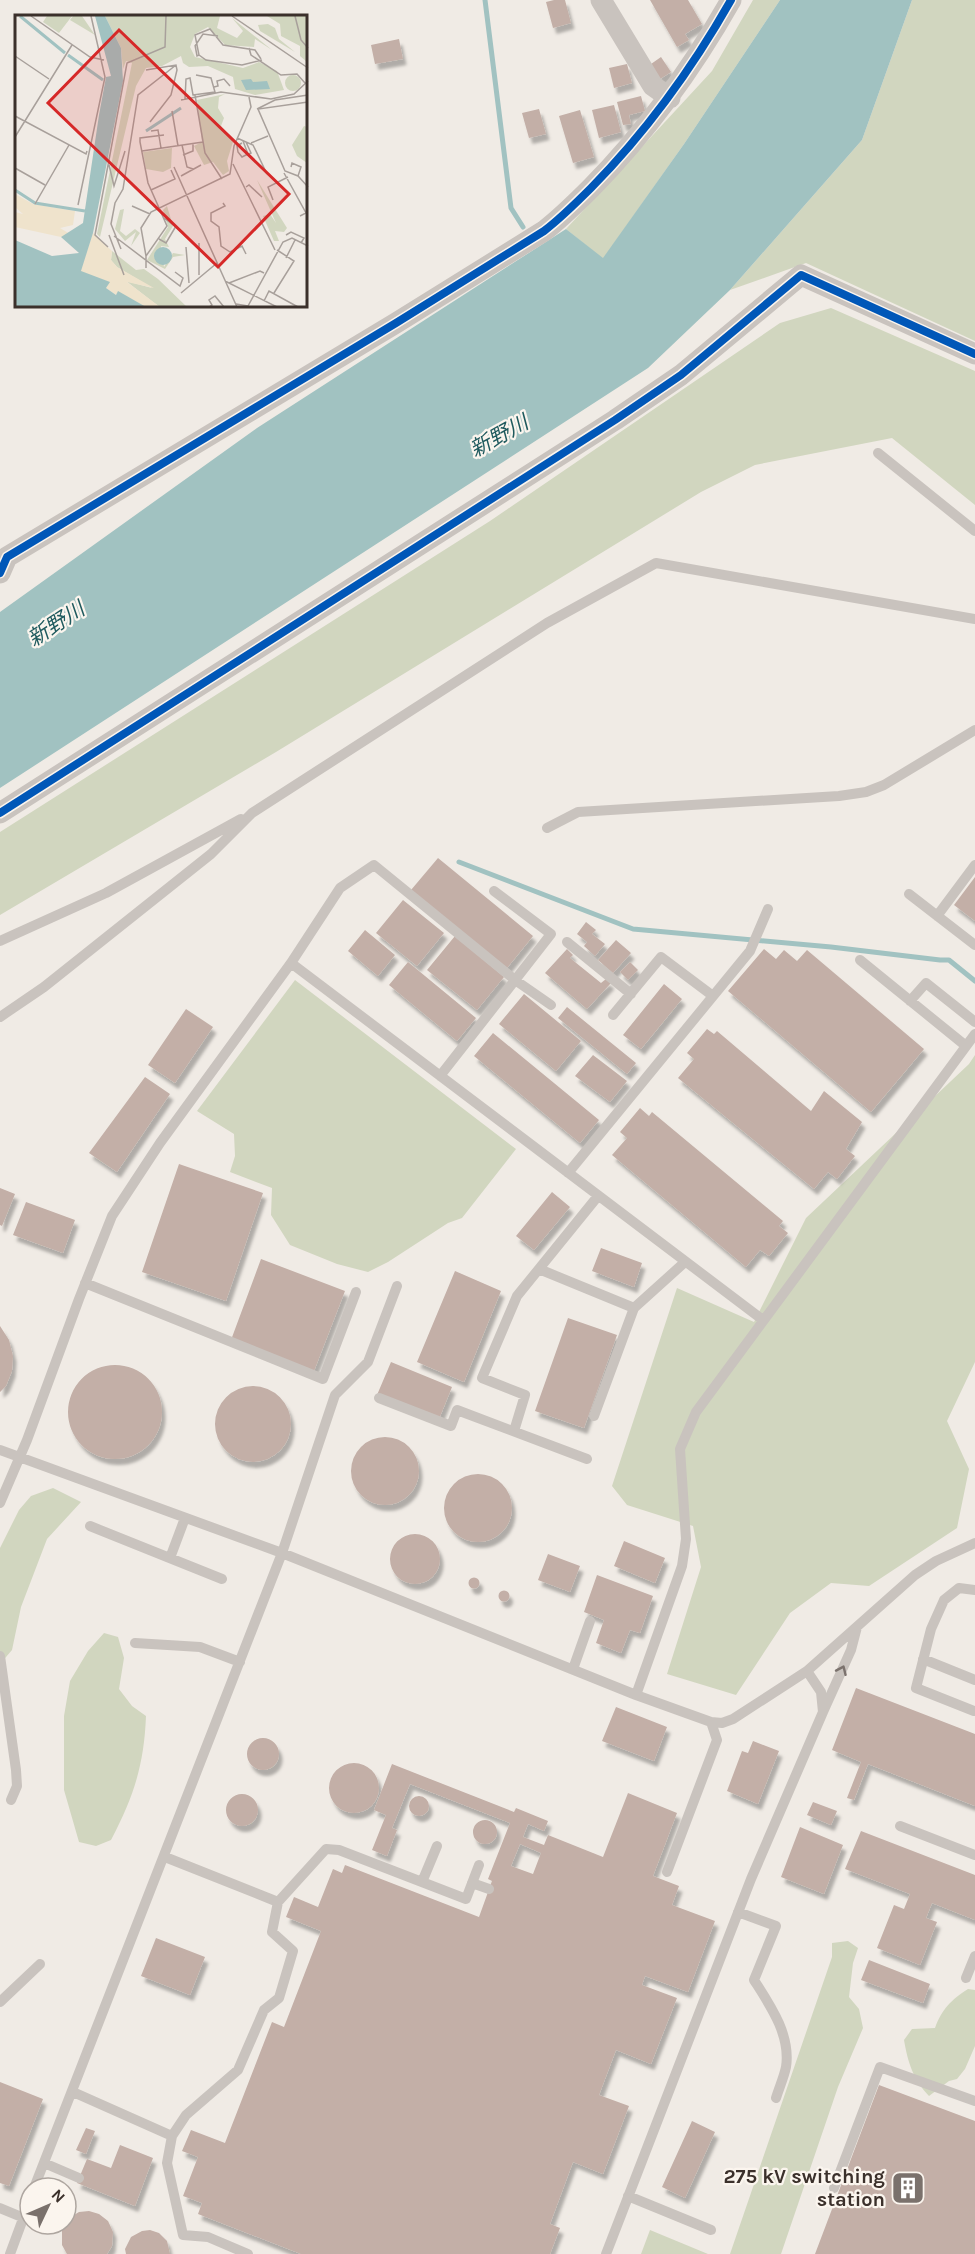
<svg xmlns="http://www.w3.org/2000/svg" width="975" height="2254" font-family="Karla,'Noto Sans JP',sans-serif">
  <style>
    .green { fill: #d1d6bf }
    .water { fill: #a1c2c1 }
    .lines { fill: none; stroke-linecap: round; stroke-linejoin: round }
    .stream { stroke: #a1c2c1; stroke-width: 5 }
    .building { fill: #c3afa7; fill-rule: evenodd; filter: url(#shadow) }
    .service { stroke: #c9c3be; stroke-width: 10 }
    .minor { stroke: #c9c3be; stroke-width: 21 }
    .cycleway-casing { stroke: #fbf5ee; stroke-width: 11 }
    .cycleway { stroke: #0057b8; stroke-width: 8 }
    .oneway { stroke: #7b726d }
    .labels { text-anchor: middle; stroke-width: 4.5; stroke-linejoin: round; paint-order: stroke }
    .poi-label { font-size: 20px; font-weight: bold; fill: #3b302b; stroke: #fbf5ee; text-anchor: end }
    .water-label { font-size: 21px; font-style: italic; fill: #1f5a5e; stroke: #fbf5ee }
    .inset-river { fill: none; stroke: #a1c2c1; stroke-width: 3 }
    .inset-road { fill: none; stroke: #a8a09b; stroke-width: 1.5 }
    .view { fill: #d62828; fill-opacity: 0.15; stroke: #d62828; stroke-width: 3 }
    .inset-edge { fill: none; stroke: #3b302b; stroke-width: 3 }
  </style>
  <defs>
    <filter id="shadow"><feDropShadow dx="3.5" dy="6" stdDeviation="1.5" flood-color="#0004"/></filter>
  </defs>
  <rect width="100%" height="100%" fill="#f0ebe5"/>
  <path class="green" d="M753,0h27l-96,144 -81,115 -37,-30 146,-158z
    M912,0h63v341l-169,-78 -76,27 132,-150z
    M831,308l144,63v134l-83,-67 -137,27 -54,27 -425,260 -276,163v-83l490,-311 290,-198z
    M295,980l221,169 -54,69 -14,5 -60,39 -20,10 -31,-8 -47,-19 -19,-30 1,-27 -42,-16 5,-16 -1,-22 -37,-23z
    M975,1055v307l-28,59 22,48 -12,59 -88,58 -38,-3 -41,30 -54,82 -69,-21 34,-107 -8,-41 -66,-21 -15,-19 65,-198 77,34 52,-104 163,-154z
    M53,1488l28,14 -34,37 -26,68 -9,43 -12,14v-116l19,-38 12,-14z
    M104,1633l14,4 6,21 -5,31 13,17 14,10c-2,49 -12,80 -35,124l-15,6 -17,-4 -15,-52v-74l6,-35 18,-30z
    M848,1941l10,7 -5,15 -4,34 10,12 4,19 -25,59 -57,167h-51l102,-297v-14z
    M968,1989l7,1v56l-10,23 -8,10 -8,2 -20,15c-16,-17 -21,-33 -25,-56l8,-11 23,-1c7,-19 16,-28 33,-39z
    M650,2230l58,24h-67z"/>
  <path class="water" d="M780,0h132l-50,140 -132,150 -82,78 -648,420v-176l257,-184 309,-199 37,29 81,-114z"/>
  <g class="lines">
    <path class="stream" d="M485,0l26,208 12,19
      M459,862l174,67 198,18 109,13h9l26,21"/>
  </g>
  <path class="building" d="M554,0h11l6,23 -18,5 -7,-26z
    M650,0h38l14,24 -17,10 4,6 -12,7z
    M399,39l4,20 -28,5 -4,-19z
    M661,57l10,15 -11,7 -9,-15z
    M627,64l5,19 -18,5 -5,-20z
    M641,96l4,15 -16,4 2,9 -8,1 -6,-23z
    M614,105l7,27 -22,6 -7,-28z
    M539,109l7,25 -17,4 -7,-25z
    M580,110l14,47 -21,6 -14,-47z
    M438,858l95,78 -26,32 -96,-78z
    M975,877v44l-21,-16z
    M403,900l41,33 -27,33 -41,-33z
    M586,922l10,8 -4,4 13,10 -10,12 -11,-10 3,-4 -10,-8z
    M365,930l30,25 -17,21 -30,-25z
    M455,936l49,41 -27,33 -50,-40z
    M616,940l15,13 -18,20 -15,-13z
    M567,949l6,6 -3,3 31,25 5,-4 5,4 -24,26 -42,-36z
    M764,949l12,10 8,-9 13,11 10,-11 117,99 -53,63 -143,-121z
    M408,962l68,56 -19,23 -68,-56z
    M630,962l8,8 -10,10 -8,-8z
    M664,984l18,15 -41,50 -18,-14z
    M524,994l57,47 -25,30 -57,-47z
    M567,1007l69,56 -9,11 -69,-56z
    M186,1009l27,18 -38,56 -27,-18z
    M707,1029l7,5 3,-3 94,80 13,-20 38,31 -16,27 9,7 -18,23 -9,-7 -14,17 -136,-111 16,-19 -7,-6z
    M493,1033l106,87 -19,23 -106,-87z
    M593,1055l34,26 -17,21 -35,-26z
    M145,1077l25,17 -53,78 -28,-19z
    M640,1108l9,8 3,-4 131,109 -4,5 9,7 -19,23 -9,-6 -14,17 -134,-112 15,-17 -7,-6z
    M179,1164l84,29 -37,108 -84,-29z
    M0,1188l15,6 -13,32 -2,-1z
    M552,1192l18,15 -36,43 -18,-14z
    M26,1202l49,18 -12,33 -50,-18z
    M601,1248l41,15 -8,24 -42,-16z
    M261,1259l84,32 -31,80 -83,-31z
    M455,1271l46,20 -37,91 -47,-20z
    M568,1318l49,17 -33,93 -49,-17z
    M0,1326l9,14 4,16 -1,15 -6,15 -6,6z
    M391,1362l61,25 -13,32 -62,-24z
    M68 1412a47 47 0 1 1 94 0a47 47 0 1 1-94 0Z
    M215 1424a38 38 0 1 1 76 0a38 38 0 1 1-76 0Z
    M351 1471a34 34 0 1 1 68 0a34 34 0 1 1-68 0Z
    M444 1508a34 34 0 1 1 68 0a34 34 0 1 1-68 0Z
    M390 1559a25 25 0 1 1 50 0a25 25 0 1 1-50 0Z
    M624,1541l41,17 -10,25 -41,-17z
    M548,1554l32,12 -10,26 -32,-12z
    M597,1575l56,21 -13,37 -10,-3 -9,23 -25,-10 8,-23 -20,-8z
    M468.5 1583a5.5 5.5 0 1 1 11 0a5.5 5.5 0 1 1-11 0Z
    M498.5 1596a5.5 5.5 0 1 1 11 0a5.5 5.5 0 1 1-11 0Z
    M856,1688l119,46v72l-107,-42 -14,36 -7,-2 14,-36 -29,-12z
    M616,1707l51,20 -13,34 -52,-20z
    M247 1754a16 16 0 1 1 32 0a16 16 0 1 1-32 0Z
    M753,1741l26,10 -21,53 -31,-13 15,-40 6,2z
    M329 1788a25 25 0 1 1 50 0a25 25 0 1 1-50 0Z
    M392,1764l122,48 2,-4 32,13 -4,10 -16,-7 -5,13 21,8 4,-10 55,22 25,-64 49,20 -24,63 26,10 -7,19 43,16 -27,71 -43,-16 -3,9 35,13 -26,66 -35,-14 -17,45 30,11 -26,68 -30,-12 -23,62 10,4 -10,26h-249l-103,-40 4,-11 -19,-7 15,-39 -16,-6 9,-21 34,13 47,-121 12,5 37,-96 -35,-14 8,-20 24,10 15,-38 9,4 3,-8 134,52 13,-36 -4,-2 22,-56 -100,-39 -18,44 5,2 -10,26 -15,-6 14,-35 -12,-5zM520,1844l21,9 -8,21 -22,-8z
    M226 1810a16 16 0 1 1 32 0a16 16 0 1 1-32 0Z
    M409 1806a10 10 0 1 1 20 0a10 10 0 1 1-20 0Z
    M813,1802l24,9 -6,14 -24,-10z
    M473 1832a12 12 0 1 1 24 0a12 12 0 1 1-24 0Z
    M800,1827l43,18 -19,49 -43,-17z
    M861,1831l114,44v45l-43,-17 -6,15 11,4 -17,43 -43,-17 17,-43 10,4 6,-15 -65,-25z
    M156,1938l49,19 -15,38 -49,-19z
    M869,1960l61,24 -7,19 -62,-23z
    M0,2082l43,17 -34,87 -9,-3z
    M879,2085l96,36v133h-160z
    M692,2121l23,11 -30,66 -23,-11z
    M86,2128l9,3 -9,23 -10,-4z
    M120,2145l33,13 -18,48 -58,-23 10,-24 24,9z
    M89,2211l10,3 9,7 5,11 -1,14 -5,8h-40l-5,-9v-15l7,-12 10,-6z
    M150,2230l9,3 8,8 3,13h-44l-1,-5 6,-12 11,-6z"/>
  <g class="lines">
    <path class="service" d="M878,453l97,78
      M547,828l31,-16 261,-16 27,-4 18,-7 91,-55
      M909,894l66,51
      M937,916l38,-51
      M0,941l106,-48 135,-74
      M567,942l64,52
      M860,960l106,86
      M291,963l472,357
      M910,1001l16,-18 49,39
      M613,1015l48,-58 52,39
      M0,1017l44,-30 167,-133 41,-41 295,-190 109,-60 319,56
      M440,1076l111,-142 -57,-43
      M568,1173l182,-222 18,-42
      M539,1269l95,39 51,-46
      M85,1283l238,96 33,-87
      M379,1398l72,28 6,-16 130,49
      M594,1416l40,-108
      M514,1431l11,-36 -43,-17 35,-82 81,-100
      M0,1450l282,103 354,142 75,27 11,1 11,-4 74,-48 108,-96 21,-14 39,-18
      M0,1503l27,-63 52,-141 33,-83 48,-73 131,-180 49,-75 34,-23 141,115 36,25
      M90,1526l132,53
      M170,1558l15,-40
      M135,1643l65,4 40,15
      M0,1656l16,114 1,16 -6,14
      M923,1659l52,21
      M573,1669l17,-48
      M636,1695l46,-129 4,-27 -6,-90 16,-37 279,-378
      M974,1711l-58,-23 15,-59 13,-29 15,-12 16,2
      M823,1712l28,-62 6,-23
      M900,1826l75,29
      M165,1857l113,45
      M667,1872l50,-132 -6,-18
      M422,1882l15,-36
      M472,1883l17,6
      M738,1912l38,14 -22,54c16,25 37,55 32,87 -2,10 -7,21 -10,31
      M966,1978l9,-22
      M0,2002l40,-38
      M73,2092l99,44
      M44,2163l35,15
      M34,2188l248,-635 53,-158 33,-33 29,-76
      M834,2188l46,-121 95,34
      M628,2196l83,34
      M0,2208l24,10
      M10,2254l20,-54
      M248,2254l-40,-17 -25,-2 -16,-72 5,-27 14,-21 52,-45 26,-60 15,-12 14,-47 -21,-19 6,-30 48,-53 13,1 127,49 13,-34
      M606,2254l145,-375 72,-167 -2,-20 -14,-21"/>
    <path class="minor" d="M601,0l52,86 17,12
      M0,573l7,-16 389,-234 148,-92c17,-13 32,-28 47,-43 56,-57 101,-119 140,-188
      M0,813l615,-393 66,-45 120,-100 174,79"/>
    <defs>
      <path id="cycleway" d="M0,573l7,-16 389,-234 148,-92c17,-13 32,-28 47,-43 56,-57 101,-119 140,-188
        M0,813l615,-393 66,-45 120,-100 174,79"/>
    </defs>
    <use href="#cycleway" class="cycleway-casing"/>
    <use href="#cycleway" class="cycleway"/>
  </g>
  <defs><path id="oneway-chevron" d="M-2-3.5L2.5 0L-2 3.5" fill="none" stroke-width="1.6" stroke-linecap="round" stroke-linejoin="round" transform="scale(1.5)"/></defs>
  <use class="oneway" href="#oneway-chevron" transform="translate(842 1670) rotate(-66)"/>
  <defs>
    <symbol id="building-square" viewBox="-11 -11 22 22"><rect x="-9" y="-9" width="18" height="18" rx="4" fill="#7a716c" stroke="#fbf5ee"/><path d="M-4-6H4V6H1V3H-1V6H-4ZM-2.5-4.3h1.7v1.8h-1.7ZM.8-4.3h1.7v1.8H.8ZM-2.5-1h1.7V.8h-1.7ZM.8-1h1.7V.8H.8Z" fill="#fff"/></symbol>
  </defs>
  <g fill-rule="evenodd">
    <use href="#building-square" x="889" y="2169" width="38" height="38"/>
  </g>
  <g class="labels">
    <g class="poi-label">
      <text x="885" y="2183">275 kV switching<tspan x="885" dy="23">station</tspan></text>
    </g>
    <g class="water-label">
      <text transform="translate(499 436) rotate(-29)" y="7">新野川</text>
      <text transform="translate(56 624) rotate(-33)" y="7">新野川</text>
    </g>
  </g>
  <g transform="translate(15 15)">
    <rect width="292" height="292" fill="#f0ebe5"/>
    <path d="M32,1h25l-13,17 -16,-11zM58,1h9l13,19 -25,-15zM90,1h115l-3,12 20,10 6,-7 -11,-13 40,32 -17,-11 -1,8 -29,-2 -17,-18 -13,7 -5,13 5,10 48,11 16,-6 18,9 7,19 -29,5 -20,-6 -2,-12 -25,-11 -19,1 -6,-4 -2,-7 -19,10 -16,2 -10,18 -36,151 -3,-3 35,-171 -6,-2 -3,8 -2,-21zM252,1h40v46l-7,-6v-10l-19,-10 -1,-12zM253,9l7,4 4,11 16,13 -35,-21 -2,-6zM270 68a8 8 0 1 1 16 0a8 8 0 1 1-16 0ZM210,79l-6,3 -1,11 6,10 -3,8 12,16 -6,19 2,10 -6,4 -10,-13 -9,3 -10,-19 8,-4 -5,-42zM289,111l3,1v36l-10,-7 -5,-11zM157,133l-1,20 -8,4 -17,-3 -3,-17zM242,165l30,48 -3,4 -9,-1 4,10h-5l-11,-25 7,-2 6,9zM152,191l6,20 -8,13 4,8 -8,-1 3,21 9,-14 12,2 -12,2 -8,12 -18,-9 21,-33 -5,-17zM109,194l-4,22 6,5 9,-7 5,4 -9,13 5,-14 -11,9 -10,-12 5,-19zM97,236l24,19 8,-1 14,10 29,28h-27l-7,-5 -27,-21 26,7 -35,-21 -6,-7z" fill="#d1d6bf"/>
    <path d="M0,179l18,10 42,7 -2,14 -13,3 10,6 -9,3 -46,-10v-15l8,2 -8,-7zM78,218l19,18 -1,9 6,7 37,21 -27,-6 33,25h-14l-28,-15 -2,3 -10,-7 3,-6 -29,-10z" fill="#efe3cc"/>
    <path d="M80,1h10l16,32 2,33 -30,152 -12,38 29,11 -4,6 10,7 2,-4 28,16h-131v-67l37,16 27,-3 -18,-16 22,-14 16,-108 7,-38 5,-1zM236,64l2,3 14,-1 3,8 -24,1 -5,-10zM139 241a9 9 0 1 1 18 0a9 9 0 1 1-18 0Z" fill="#a1c2c1"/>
    <path class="inset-river" d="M5,1l45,37M53,40l35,25M131,116l35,-23M0,175l20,13 50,8"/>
    <path class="inset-road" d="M16,1l59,41 14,3M217,1l76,52M280,1l6,24 7,8M180,30l2,11 2,-1 -4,-20 15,-6 13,16 32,5 6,9M180,31l8,-12 15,2M234,33l2,7 30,20 16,-1 8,9M184,40l7,5 36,5 20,-5M0,41l34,23M131,55l30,-5 1,5 -6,25 -21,27M199,72l4,-1 -1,-5 7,-2 6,7M180,80l10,58 17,26M170,84l1,-20 4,-1 3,17 22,-3 -4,-14 -15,-3M166,85l40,-8 50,7 23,-5 14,-13M293,87l-50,7 27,62 13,5 10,11M242,94l18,-9 33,-5M157,96l6,35M0,101l71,38 1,-3M136,116l7,-1 3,18M0,122l57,-92M222,123l16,7 14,29M228,126l5,13 3,-1 -5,-11M227,128l-5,3 1,6 4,5 6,-3M236,128l17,-7M167,130l5,22 6,2M127,136l61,-9M168,140l10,-4v-8M218,149l42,86M94,150l5,21 11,-35M159,152l63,140M276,152l1,-4 9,4 -3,9M0,153l30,17M269,158l22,40 -6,3M166,161l20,-11M231,172l3,-2 13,12M136,175l24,-11 -4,-9M258,185l-5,-13 20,-10M208,188l2,3 -14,7v8l8,6 2,19 9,6 12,-6 4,8M20,189l34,-59M63,190l27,-128 -14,-61M117,191l18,8M149,203l20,15M94,220l15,40M271,220l5,-3 13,6 -3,5M99,221l66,50 3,-8 -8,-6M144,224l7,4 10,-17M93,232l-13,-12 32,-172 38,-16 1,-31M171,232l3,36M106,234l-10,-25 4,-21 8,-14 15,-94 38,-30M131,241l-5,-28 10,-16 79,-38 4,-28 17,-39 -2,-10M271,243l9,-18M131,253v-12l21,-30 -19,-43 -8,-41v-4l24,-3M184,260v-32M210,266l52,26M214,268l31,-12 4,2M166,278l36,-30M259,278l20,-32 -17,-11M249,286l5,-10 29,16M221,289l12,2 35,-64 9,-4 16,8M194,292l3,-2 -3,-5 6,-4 9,11"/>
    <path class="view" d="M104,15l170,164 -71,73 -170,-164z"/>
    <rect width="292" height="292" class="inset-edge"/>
  </g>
  <g transform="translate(48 2206) rotate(46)"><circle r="28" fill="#fbf5ee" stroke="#aea6a0" stroke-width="1.5"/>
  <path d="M0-4.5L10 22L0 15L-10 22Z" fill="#7a716c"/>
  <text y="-9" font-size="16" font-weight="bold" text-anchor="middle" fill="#3b302b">N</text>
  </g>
</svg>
